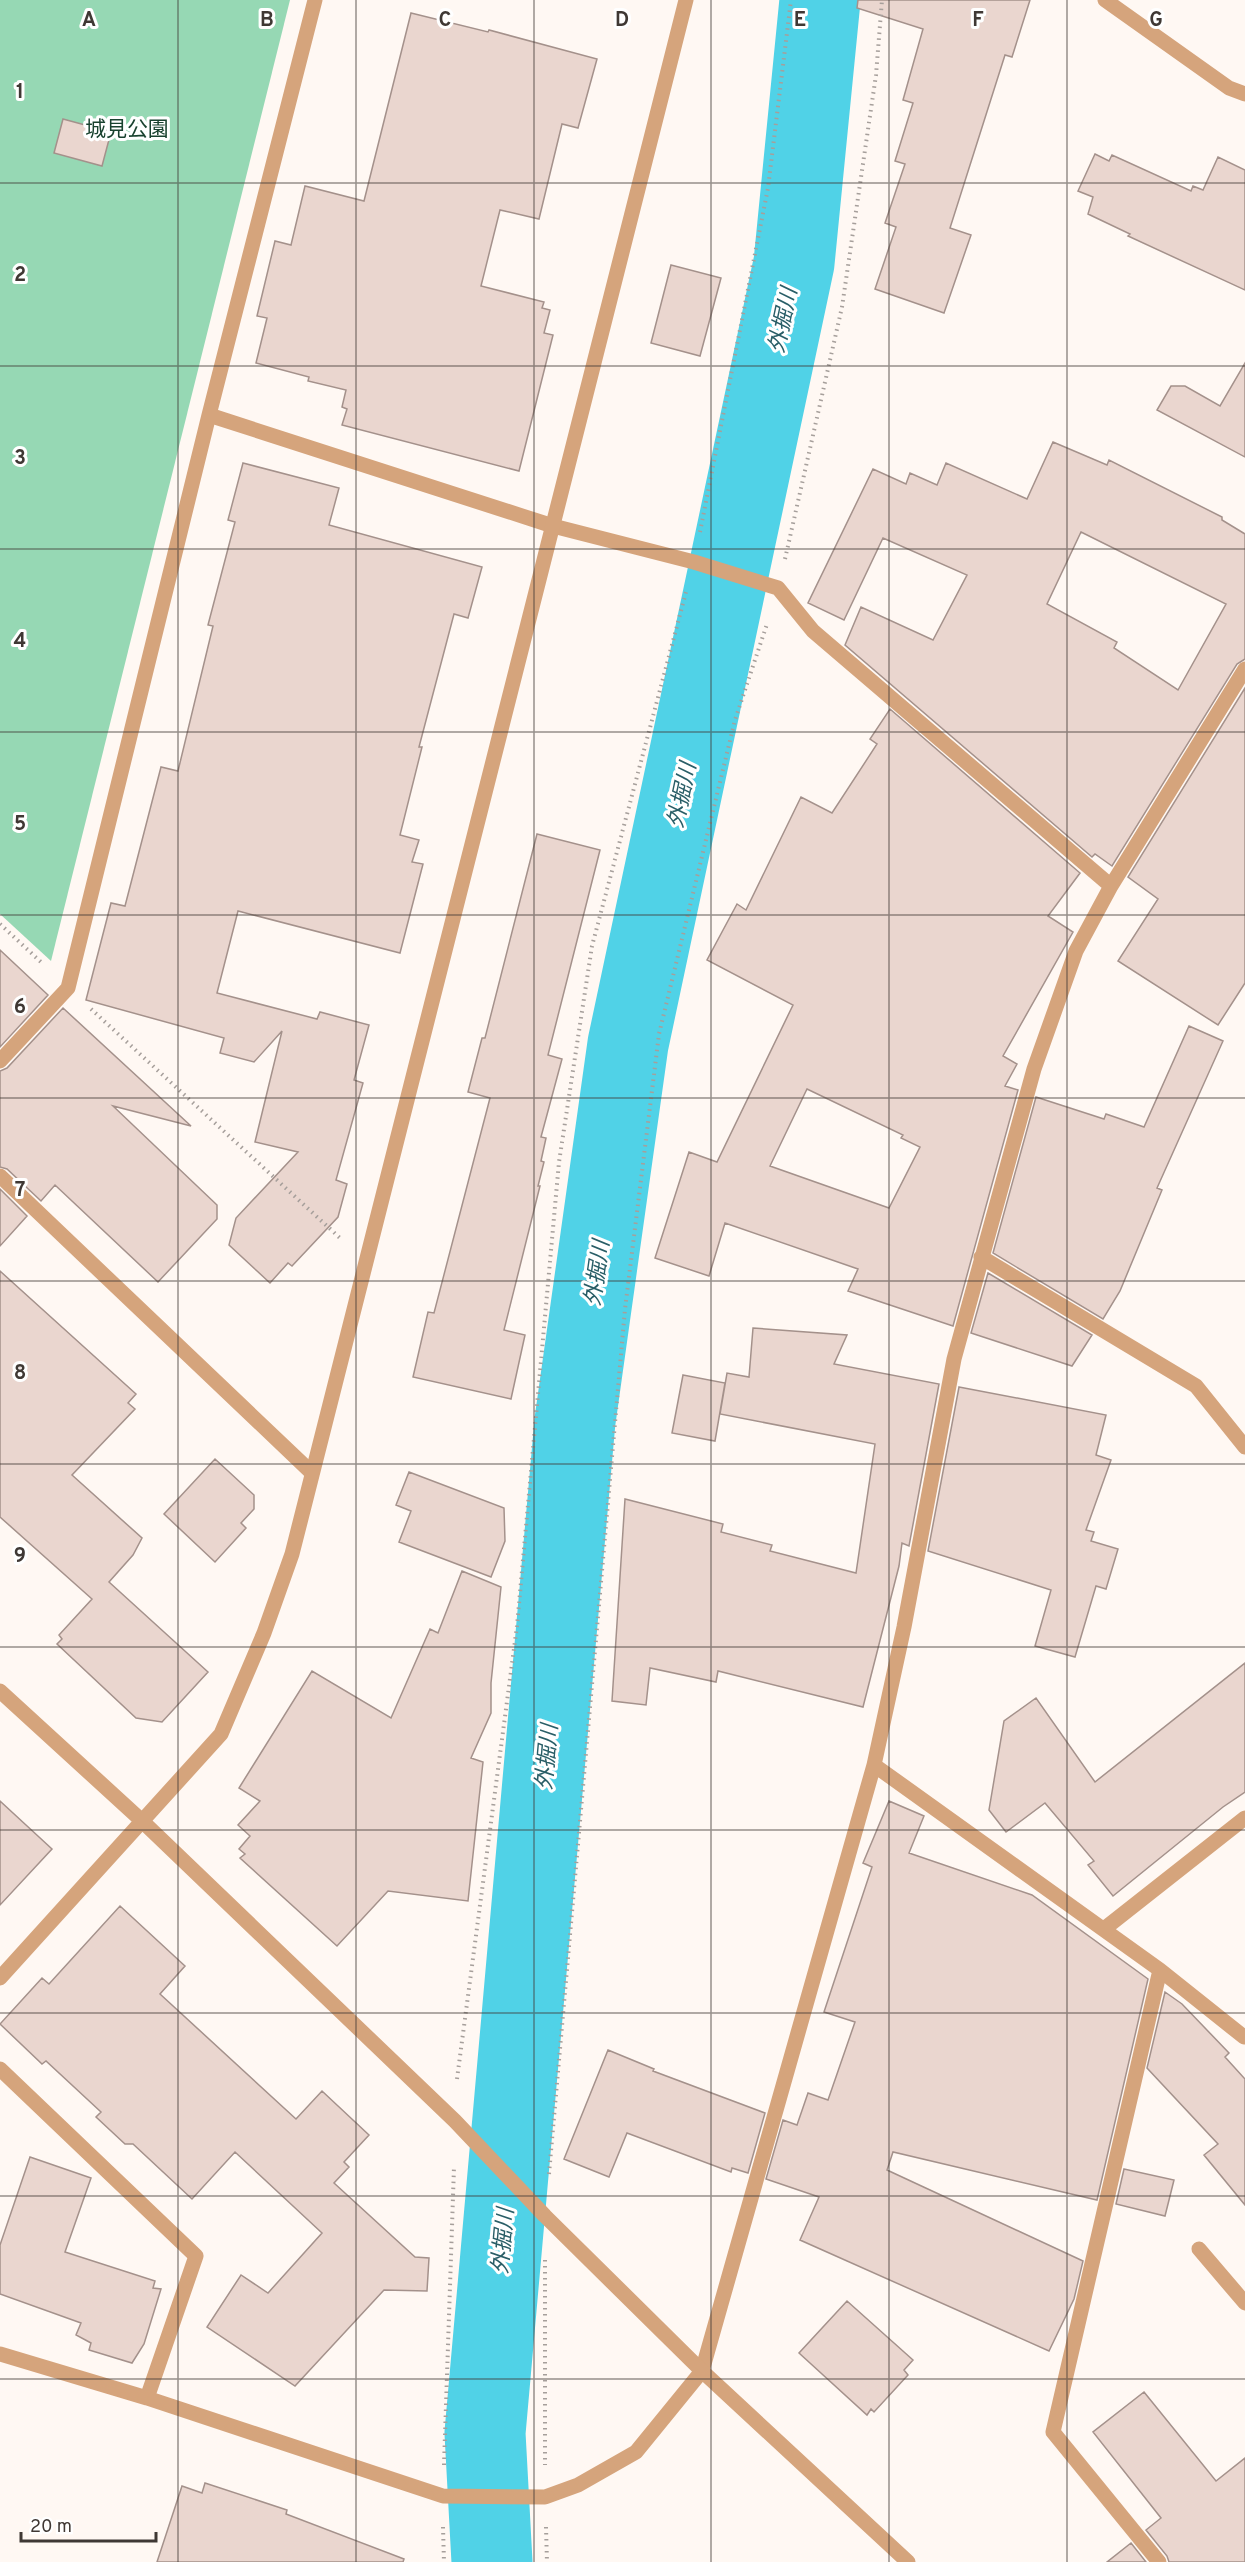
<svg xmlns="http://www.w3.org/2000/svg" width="1245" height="2562" font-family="Overpass,'Noto Sans JP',sans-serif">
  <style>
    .green { fill: #96d8b4 }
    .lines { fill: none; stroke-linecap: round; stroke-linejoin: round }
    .river { stroke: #50d2e7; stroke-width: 81 }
    .building { fill: #ead6cf; stroke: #a4918b; stroke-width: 1.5; fill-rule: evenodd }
    .path { stroke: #a69f9b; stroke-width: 4; stroke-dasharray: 1.5 4.5; stroke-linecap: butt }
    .minor { stroke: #d5a47c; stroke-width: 15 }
    .tertiary { stroke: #d5a47c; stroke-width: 15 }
    .grid { fill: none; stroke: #3f3834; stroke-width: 1.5; stroke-opacity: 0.55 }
    .labels { text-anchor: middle; stroke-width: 6; stroke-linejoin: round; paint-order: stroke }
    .park-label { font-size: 21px; fill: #19422f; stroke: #fff }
    .water-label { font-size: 22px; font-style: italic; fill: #295e67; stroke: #fff }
    .grid-label { font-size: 20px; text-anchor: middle; font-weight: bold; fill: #3f3834; stroke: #fff; stroke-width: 6; stroke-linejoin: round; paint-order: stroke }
  </style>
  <rect width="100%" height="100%" fill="#fff8f3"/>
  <path class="green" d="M0,0h290l-239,961 -51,-47z"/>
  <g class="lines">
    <path class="river" d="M492,2562l-7,-129 90,-1012 53,-377 166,-781 26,-263"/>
  </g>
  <path class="building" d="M858,0h172l-18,57 -7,-2 -55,173 21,7 -27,78 -69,-24 21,-62 -11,-4 20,-59 -10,-3 18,-58 -10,-3 20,-71 -66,-21z
    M411,13l77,19 1,-2 108,29 -19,69 -16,-4 -23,95 -39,-9 -19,76 63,16 -2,6 8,2 -6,23 9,2 -34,136 -177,-46 5,-16 -5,-2 4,-17 -38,-9 1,-4 -53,-14 11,-45 -10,-2 18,-75 16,4 14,-59 59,15z
    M63,119l48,13 -9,34 -48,-13z
    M1095,154l14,7 3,-6 79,36 2,-5 10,4 15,-33 27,13v120l-117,-54 2,-2 -42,-20 5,-17 -15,-6z
    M671,265l50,13 -21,78 -49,-13z
    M1245,363v94l-88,-47 14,-24h14l35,20z
    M1053,442l54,23 2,-5 113,57v3l23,14v125l-8,5 -125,202 -17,-12 -3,3 -247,-212 16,-38 72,33 34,-65 -84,-37 -39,82 -36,-17 65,-134 33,15 4,-11 27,12 9,-22 81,36zM1081,532l145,72 -48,86 -64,-42 3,-6 -70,-38z
    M243,463l96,25 -10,37 153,42 -14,51 -14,-4 -35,133h3l-22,88 19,5 -7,22 11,2 -23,89 -162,-42 -21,82 100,26 3,-7 49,13 -15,55 9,3 -27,97 11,4 -9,33 -46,49 -4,-3 -18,20 -41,-38 7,-27 62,-66 -43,-10 27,-111 -28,31 -34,-9 4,-15 -138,-38 25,-97 14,3 36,-139 17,4 35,-145 -5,-1 27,-103 -7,-2z
    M1245,688v295l-27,42 -100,-64 40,-62 -30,-22z
    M890,709l190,164 -32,43 25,16 -70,124 14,8 -12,22 13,4 -65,236 -105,-35 10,-22 -133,-46 -16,53 -54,-18 34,-106 28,10 76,-157 -86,-45 30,-56 9,6 55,-113 31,16 45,-69 -7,-5zM807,1089l96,46 -2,3 19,9 -31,61 -119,-42z
    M537,834l63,16 -52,205 14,4 -21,78 5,1 -5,23 3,1 -6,24h2l-36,144 21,5 -14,64 -98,-22 15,-65 6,1 56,-215 -22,-6 14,-54h3z
    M0,950l48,45 -48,52z
    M63,1008l128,118 -78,-20 104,99v14l-59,63 -103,-97 -14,16 -34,-32 -7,-2v-96l7,-3z
    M1189,1026l34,15 -66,147 5,2 -42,101 -17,28 -110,-66 43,-156 68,22 2,-5 38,13z
    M0,1189l27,27 -27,30z
    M0,1271l136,123 -8,9 7,6 -63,66 70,63 -9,17 -24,27 99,90 -46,50 -26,-4 -79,-74 5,-5 -3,-4 33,-36 -92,-82z
    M988,1273l104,62 -20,31 -101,-33z
    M753,1328l94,7 -13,29 105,20 -30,162 -7,-3 -3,23 -36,141 -145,-36 -2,11 -66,-14 -4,37 -34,-4 13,-202 98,25 -2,8 51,13 -2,6 86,22 19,-129 -155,-30 7,-41 22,4z
    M683,1375l42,8 -10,58 -43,-8z
    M959,1387l147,28 -10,40 15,5 -25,70 8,2 -3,9 27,8 -12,40 -10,-3 -21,71 -40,-11 16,-56 -123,-39z
    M215,1459l39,36v14l-13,14 5,5 -31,34 -51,-48z
    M409,1472l95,36 1,33 -14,36 -92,-35 12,-31 -15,-6z
    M462,1571l39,16 -10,96v30l-20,45 12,4 -15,139 -80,-10 -51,55 -97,-88 5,-4 -6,-5 11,-13 -12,-11 22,-24 -21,-13 73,-117 79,47 39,-89 8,4z
    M1245,1663v129l-22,15 -110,89 -25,-31 6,-4 -49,-58 -39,29 -17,-22 15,-89 32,-23 59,84z
    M0,1801l52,48 -52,56z
    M889,1801l35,15 -15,37 123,42 116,84 -51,221 -204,-48 -6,18 196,91 -9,38 -25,52 -249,-111 19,-43 -53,-18 17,-59 14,5 11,-32 20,7 27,-78 -31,-10 48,-145 -9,-4z
    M120,1906l65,60 -25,28 136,125 26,-28 47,44 -25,27 5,5 -15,16 81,74 14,1 -2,33 -43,-1 -89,96 -88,-59 34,-52 27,18 54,-60 -87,-81 -43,47 -59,-55h-8l-29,-27 5,-5 -55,-51 -4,3 -42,-40 42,-46 7,6z
    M1165,1992l17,12 47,49 -4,4 20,22v126l-41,-50 14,-11 -71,-76z
    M608,2050l46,19 -1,2 112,42 -17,60 -16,-5 -1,4 -104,-39 -18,44 -45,-18z
    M30,2157l61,21 -26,74 90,29 -2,7 8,1 -17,55 -12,19 -43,-13 2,-7 -15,-8 5,-12 -81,-29v-49z
    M1124,2169l50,11 -9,36 -49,-12z
    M847,2301l66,59 -9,10 4,5 -34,37 -3,-3 -4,6 -68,-62z
    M1144,2392l72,89 29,-23v104h-76l-2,-6 -21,-26 15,-12 -68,-86z
    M205,2483l82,27 -1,4 118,45 -1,3h-246l25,-76 20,7z
    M1131,2543l15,19h-39z"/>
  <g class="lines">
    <path class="path" d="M700,532l68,-344 23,-188
      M785,559l57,-252 34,-232 6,-75
      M0,924l42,39
      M91,1009l249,229
      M457,2079l60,-453 42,-464 33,-216 94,-354
      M549,2174l76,-865 34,-275 76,-314 32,-96
      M545,2260v205
      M444,2465l10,-298
      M443,2527l1,35
      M546,2527l1,35"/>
    <path class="minor" d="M1105,0l124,88 16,6
      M209,415l344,111 141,36 84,26 35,43 298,255
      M0,1061l68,-73 141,-573 106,-415
      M0,1176l311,296
      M981,1257l215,129 49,61
      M874,1765l286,205 84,67
      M1104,1929l141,-111
      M0,2069l196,187 -49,142
      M1199,2249l46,54
      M0,2354l147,44 296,98 102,1 33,-12 58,-33 66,-81 172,-606 30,-138 50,-268 80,-290 42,-118 35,-65 134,-217
      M1159,2562l-106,-130 107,-462"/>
    <path class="tertiary" d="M0,1691l141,129 314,301 90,95 157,155 206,191
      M0,1978l221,-244 43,-101 28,-79 394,-1554"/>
  </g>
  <path class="grid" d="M178,0v2562M356,0v2562M534,0v2562M711,0v2562M889,0v2562M1067,0v2562M0,183h1245M0,366h1245M0,549h1245M0,732h1245M0,915h1245M0,1098h1245M0,1281h1245M0,1464h1245M0,1647h1245M0,1830h1245M0,2013h1245M0,2196h1245M0,2379h1245"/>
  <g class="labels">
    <g class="park-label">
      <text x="127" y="136">城見公園</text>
    </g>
    <g class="water-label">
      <text transform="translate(782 320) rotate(-78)" y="8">外掘川</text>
      <text transform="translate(681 795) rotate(-78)" y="8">外掘川</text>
      <text transform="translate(596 1273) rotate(-82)" y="8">外掘川</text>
      <text transform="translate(546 1757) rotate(-85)" y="8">外掘川</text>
      <text transform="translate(502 2241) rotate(-85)" y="8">外掘川</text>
    </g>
  </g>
  <g class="grid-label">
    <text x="89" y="26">A</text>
    <text x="267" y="26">B</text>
    <text x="445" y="26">C</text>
    <text x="622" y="26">D</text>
    <text x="800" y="26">E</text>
    <text x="978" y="26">F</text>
    <text x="1156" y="26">G</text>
    <text x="20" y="98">1</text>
    <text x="20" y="281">2</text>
    <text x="20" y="464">3</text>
    <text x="20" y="647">4</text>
    <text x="20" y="830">5</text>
    <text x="20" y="1013">6</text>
    <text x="20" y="1196">7</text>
    <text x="20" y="1379">8</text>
    <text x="20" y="1562">9</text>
  </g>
  <path d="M21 2532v9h135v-9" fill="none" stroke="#3f3834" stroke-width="3"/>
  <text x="30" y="2532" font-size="18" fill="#3f3834" stroke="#ffffff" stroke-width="4.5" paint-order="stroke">20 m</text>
</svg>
